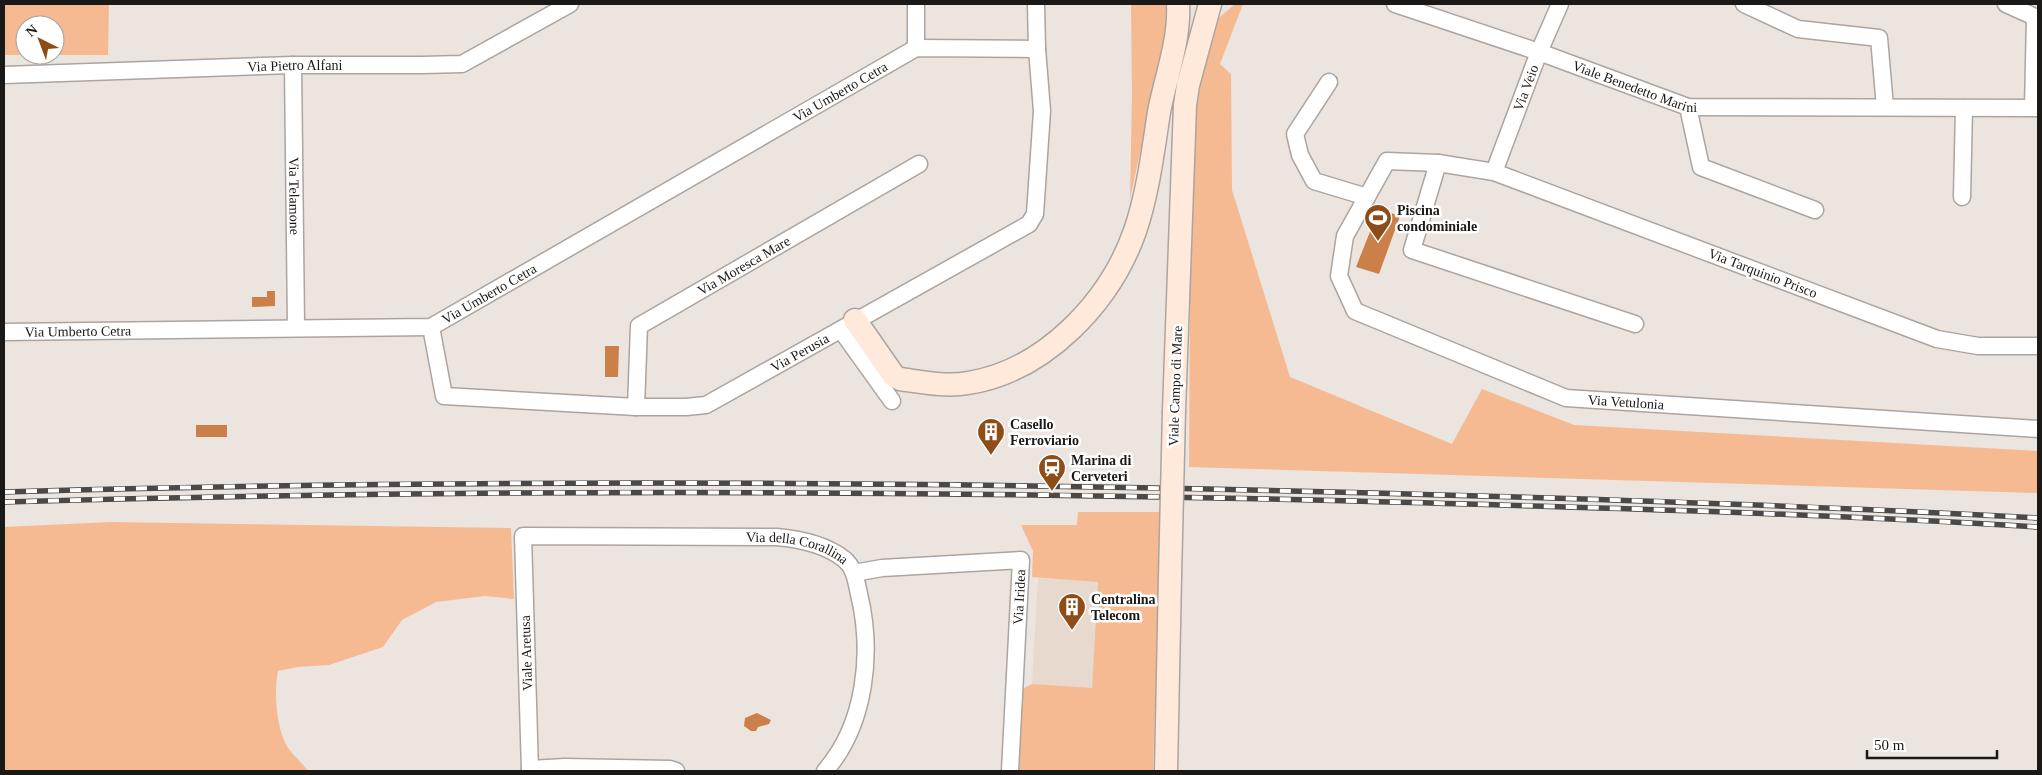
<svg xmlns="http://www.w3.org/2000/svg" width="2042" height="775" font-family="'Times New Roman',serif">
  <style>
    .built { fill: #e8d9cf }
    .green { fill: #f5ba92; fill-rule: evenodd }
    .water { fill: #cb8049 }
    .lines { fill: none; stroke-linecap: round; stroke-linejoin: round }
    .street-casing { stroke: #aca49f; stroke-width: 19 }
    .secondary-casing { stroke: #aca49f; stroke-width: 25 }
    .street { stroke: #fff; stroke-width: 16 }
    .secondary { stroke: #fee9db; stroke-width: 22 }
    .rail-casing { stroke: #4b4845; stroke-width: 5.5 }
    .rail { stroke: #fff; stroke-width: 4; stroke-dasharray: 11; stroke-linecap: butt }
    .secondary-bridge-casing { stroke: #aca49f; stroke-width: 25; stroke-linecap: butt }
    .secondary-bridge { stroke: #fee9db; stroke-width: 22 }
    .labels { text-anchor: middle; stroke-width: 5; stroke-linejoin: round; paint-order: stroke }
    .street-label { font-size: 14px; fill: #1b1917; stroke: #fff }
    .poi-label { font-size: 14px; font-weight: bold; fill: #1b1917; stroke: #fff; text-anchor: start }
  </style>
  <rect width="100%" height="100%" fill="#ece4df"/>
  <path class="built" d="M1038,578l60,3 -6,108 -60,-5z"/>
  <path class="green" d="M4,4h105l-1,51h-104zM25,25h30v30h-30z
    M1053,4h117l1,4 -41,191 2,-105 -1,-89h-78z
    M1235,4h8l-23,60 11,10 1,116 58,187 162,67 30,-55 92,36 464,26v42l-849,-26 1,-178 5,-184 18,-82z
    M1078,512h83l-8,259h-135l4,-82 10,-5 60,4 6,-106 -66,-5 1,-26 -12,-26h56z
    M111,522l400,6 3,71 -29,-3 -49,6 -34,18 -19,27 -54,18 -31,2 -20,4c-4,20 -2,50 6,69 5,13 17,21 24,31h-304v-244z"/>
  <path class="water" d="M1379,209l21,7 -21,58 -23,-7z
    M267,291h8v15l-23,1v-10h15z
    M605,346h14l-1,31h-13z
    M196,425h31v12h-31z
    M757,713l14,7 -2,4 -11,3 -2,4h-5l-7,-5 1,-8z"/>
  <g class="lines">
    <defs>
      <g id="street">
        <path d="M916,4v44"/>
        <path id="s1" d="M1395,4l144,48 149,55 350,1"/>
        <path d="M1744,4l54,25 81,9 6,69"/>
        <path d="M2006,4l29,13 -2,91"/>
        <path id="s2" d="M293,65l3,262"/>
        <path id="s3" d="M4,75l289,-10h129l40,-1 108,-60"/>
        <path d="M1329,82l-34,52 5,21 14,26 53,16"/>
        <path d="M1688,107l13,60 114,43"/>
        <path d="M1438,163l-26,87 223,74"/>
        <path id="s4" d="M1494,172l45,-120 21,-48"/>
        <path d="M1962,197l2,-89"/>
        <path id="s5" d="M431,327l13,69 192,11h50l20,-2 323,-181 6,-10 7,-103 -5,-62"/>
        <path d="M841,330l51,71"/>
        <path id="s6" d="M4,332l427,-5 485,-279 121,1 -1,-45"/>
        <path id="s7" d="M2038,346h-60l-41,-7 -443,-167 -56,-9 -51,-2 -42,75 -6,40 16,35 211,87 472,31"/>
        <path id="s8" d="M636,407l3,-81 280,-162"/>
        <path d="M854,573l28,-5 139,-8 -11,211"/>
        <path d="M530,769l35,-2 105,2 6,2"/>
        <path id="s9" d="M530,771l-7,-235 253,1c24,2 49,7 68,22 11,9 12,22 15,35 14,58 7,130 -34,177"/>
      </g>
      <path id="secondary" d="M855,320l39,56 6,3c22,3 46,8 68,4 77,-12 142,-81 167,-152 13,-38 18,-80 24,-119 7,-36 21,-72 19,-108
        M1174,411l11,-306 3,-20 22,-81
        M1166,771l4,-194"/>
    </defs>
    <use href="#street" class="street-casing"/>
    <use href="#secondary" class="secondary-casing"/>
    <use href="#street" class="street"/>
    <use href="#secondary" class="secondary"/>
    <defs>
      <path id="rail" d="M4,492c443,-13 886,-11 1329,0 235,6 470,13 705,26
        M4,502c450,-13 900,-12 1350,-1 228,6 456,12 684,26"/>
    </defs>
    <use href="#rail" class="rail-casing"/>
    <use href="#rail" class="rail"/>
    <defs>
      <path id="secondary-bridge" d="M1170,577l4,-166"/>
    </defs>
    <use href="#secondary-bridge" class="secondary-bridge-casing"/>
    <use href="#secondary-bridge" class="secondary-bridge"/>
  </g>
  <defs>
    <symbol id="stadium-pin" viewBox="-11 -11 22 30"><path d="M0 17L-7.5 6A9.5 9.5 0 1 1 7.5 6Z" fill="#8e4d17" stroke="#fff"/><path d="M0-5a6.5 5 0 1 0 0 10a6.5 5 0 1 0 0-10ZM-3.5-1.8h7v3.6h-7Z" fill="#fff"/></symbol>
    <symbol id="building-pin" viewBox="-11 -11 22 30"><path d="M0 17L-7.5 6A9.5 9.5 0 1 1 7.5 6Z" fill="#8e4d17" stroke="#fff"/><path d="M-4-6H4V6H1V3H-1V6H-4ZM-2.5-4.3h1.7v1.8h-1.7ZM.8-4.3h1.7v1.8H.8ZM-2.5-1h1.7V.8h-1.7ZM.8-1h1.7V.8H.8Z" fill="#fff"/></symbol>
    <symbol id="station-pin" viewBox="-11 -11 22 30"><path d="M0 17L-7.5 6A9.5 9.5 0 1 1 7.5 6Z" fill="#8e4d17" stroke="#fff"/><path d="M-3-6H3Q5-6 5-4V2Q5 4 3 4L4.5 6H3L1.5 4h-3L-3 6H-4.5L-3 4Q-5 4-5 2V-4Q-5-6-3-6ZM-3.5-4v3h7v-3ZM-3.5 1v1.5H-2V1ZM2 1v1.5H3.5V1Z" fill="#fff"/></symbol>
  </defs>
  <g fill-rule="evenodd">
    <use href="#stadium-pin" x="1362" y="202" width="32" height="43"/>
    <use href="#building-pin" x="975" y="416" width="32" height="43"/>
    <use href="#station-pin" x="1036" y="452" width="32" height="43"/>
    <use href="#building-pin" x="1056" y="591" width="32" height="43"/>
  </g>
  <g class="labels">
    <g class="street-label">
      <text dy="5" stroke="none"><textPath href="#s3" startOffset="291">Via Pietro Alfani</textPath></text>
      <text dy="5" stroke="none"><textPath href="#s1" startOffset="254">Viale Benedetto Marini</textPath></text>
      <text dy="5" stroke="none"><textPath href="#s4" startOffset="90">Via Veio</textPath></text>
      <text dy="5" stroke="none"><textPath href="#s6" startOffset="899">Via Umberto Cetra</textPath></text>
      <text dy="5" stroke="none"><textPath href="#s2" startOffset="131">Via Telamone</textPath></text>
      <text dy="5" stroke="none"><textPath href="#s8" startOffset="202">Via Moresca Mare</textPath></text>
      <text transform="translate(1763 273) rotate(21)" y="5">Via Tarquinio Prisco</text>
      <text dy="5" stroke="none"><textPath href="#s6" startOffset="494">Via Umberto Cetra</textPath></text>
      <text dy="5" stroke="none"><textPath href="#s6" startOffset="74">Via Umberto Cetra</textPath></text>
      <text dy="5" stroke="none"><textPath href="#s5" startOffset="440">Via Perusia</textPath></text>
      <text transform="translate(1175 386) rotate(-88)" y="5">Viale Campo di Mare</text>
      <text dy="5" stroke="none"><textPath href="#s7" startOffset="1136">Via Vetulonia</textPath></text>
      <text dy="5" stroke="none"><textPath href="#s9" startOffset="511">Via della Corallina</textPath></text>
      <text transform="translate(1019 597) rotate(-87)" y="5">Via Iridea</text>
      <text transform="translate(526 653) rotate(-92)" y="5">Viale Aretusa</text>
    </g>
    <g class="poi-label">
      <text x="1397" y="215">Piscina<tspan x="1397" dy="16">condominiale</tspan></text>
      <text x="1010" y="429">Casello<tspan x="1010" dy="16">Ferroviario</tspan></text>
      <text x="1071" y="465">Marina di<tspan x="1071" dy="16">Cerveteri</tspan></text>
      <text x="1091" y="604">Centralina<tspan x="1091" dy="16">Telecom</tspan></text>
    </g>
  </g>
  <rect width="2042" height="775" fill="none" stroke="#1b1917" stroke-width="10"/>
  <g transform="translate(40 40) rotate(318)"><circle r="24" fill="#ffffff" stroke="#a4a3a2"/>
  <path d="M0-4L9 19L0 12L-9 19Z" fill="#8e4d17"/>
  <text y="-8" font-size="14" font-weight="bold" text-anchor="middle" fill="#1b1917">N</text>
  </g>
  <path d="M1867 750v8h130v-8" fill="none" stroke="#1b1917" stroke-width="2.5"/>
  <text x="1874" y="750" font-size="15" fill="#1b1917" stroke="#ffffff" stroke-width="4" paint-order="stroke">50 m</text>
</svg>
